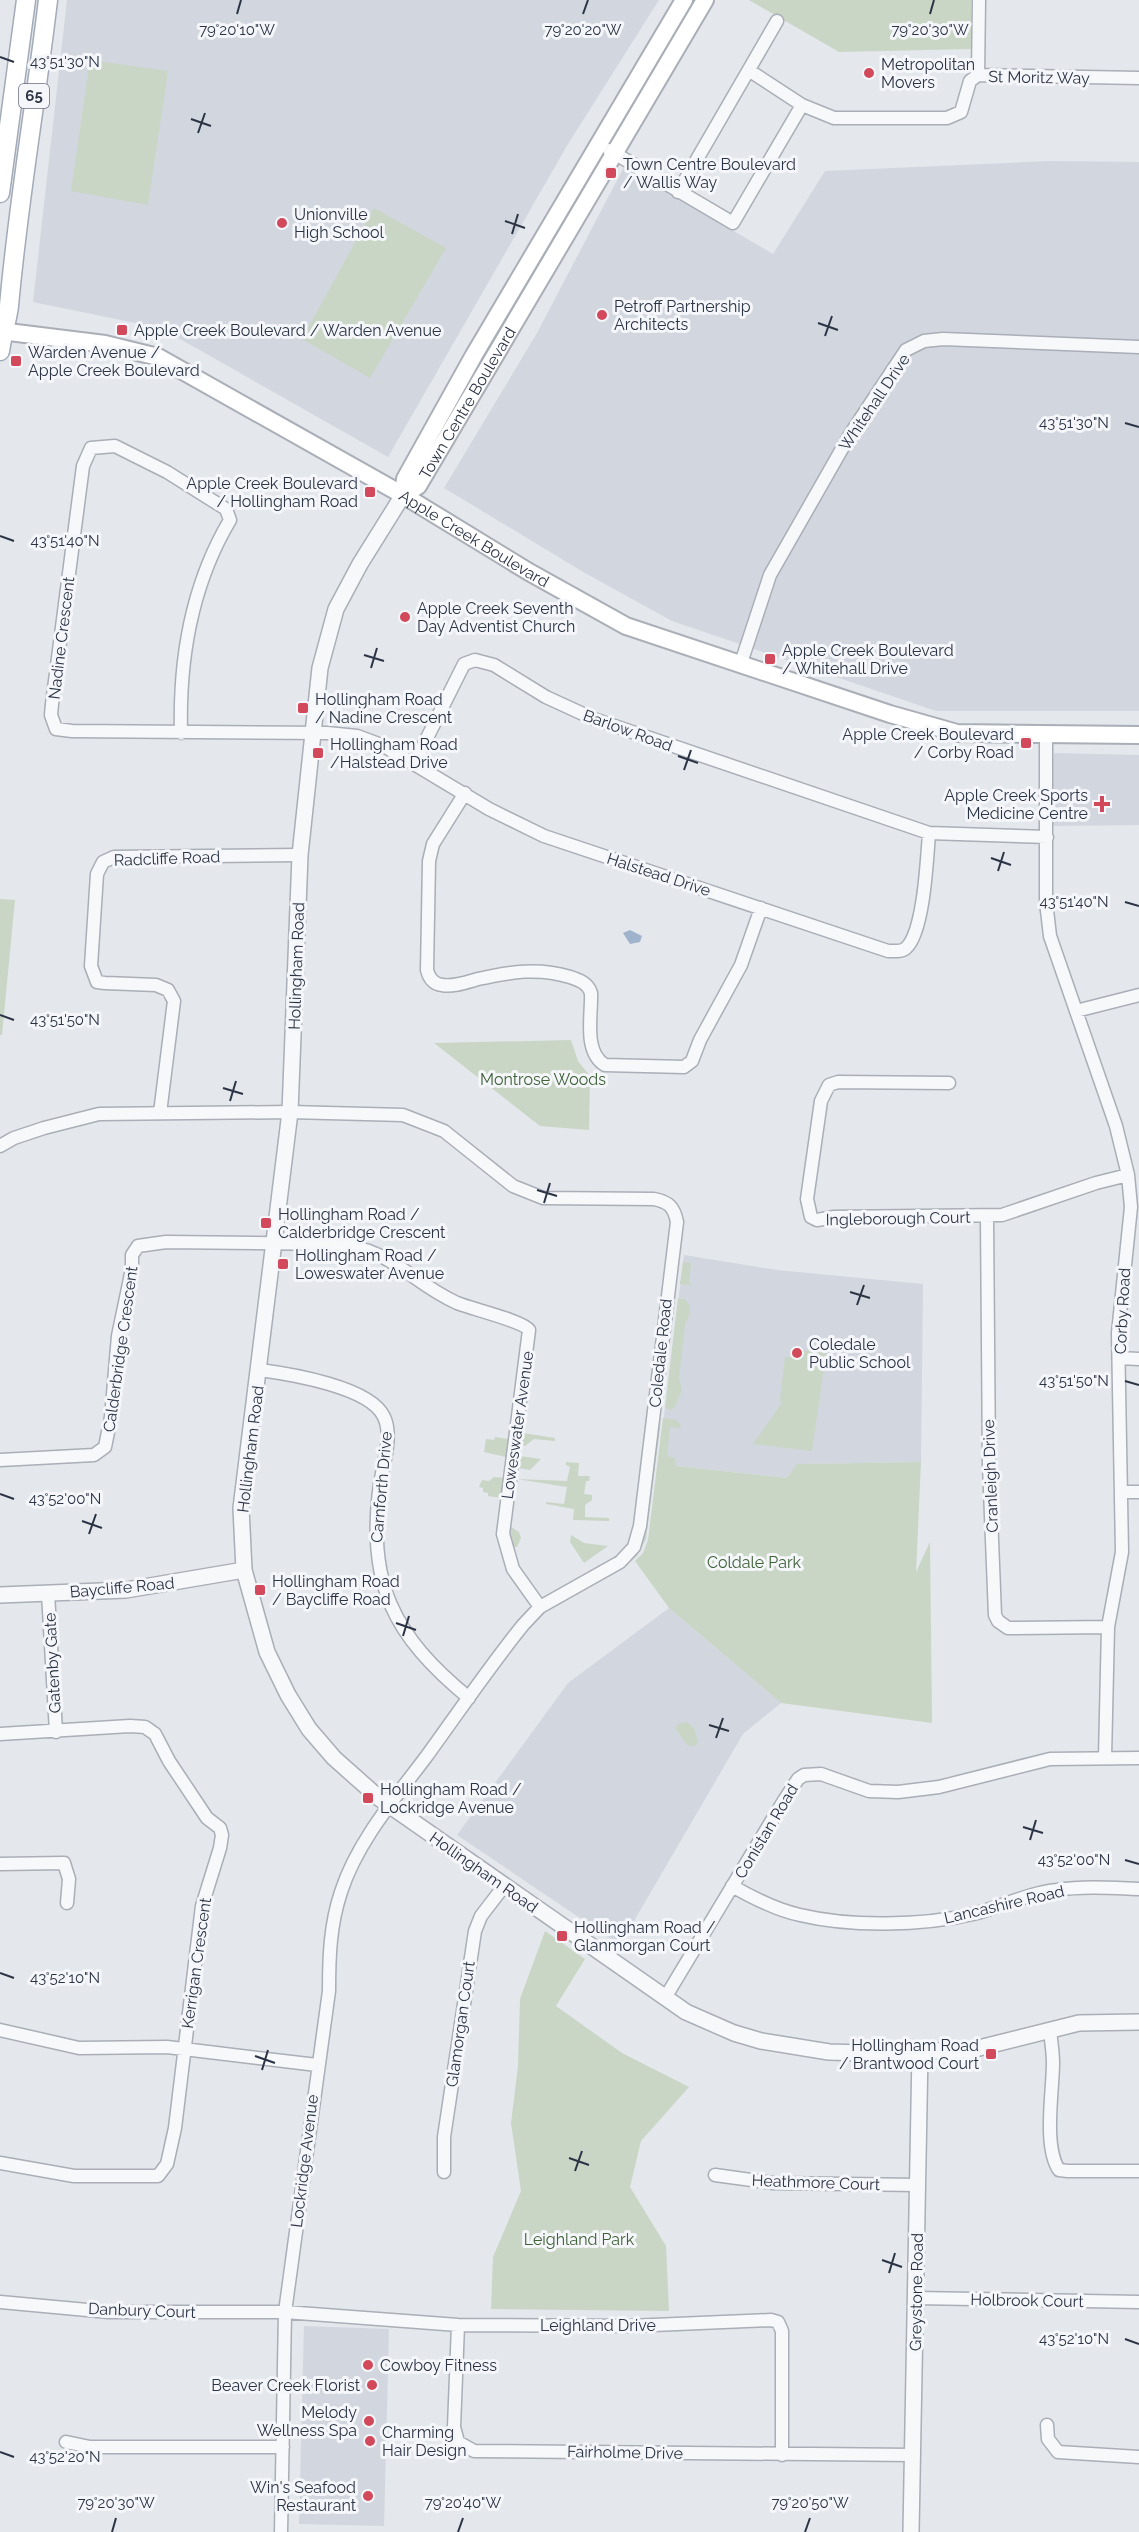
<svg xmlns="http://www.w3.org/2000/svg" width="1139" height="2532" font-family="Raleway,sans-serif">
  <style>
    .built { fill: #d2d6de }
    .green { fill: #c9d6c5 }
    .water { fill: #9fb4cc }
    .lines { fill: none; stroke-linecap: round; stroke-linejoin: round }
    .minor-casing { stroke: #a9aeb7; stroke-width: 15 }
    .tertiary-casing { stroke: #a9aeb7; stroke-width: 18 }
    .secondary-casing { stroke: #a9aeb7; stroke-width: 20 }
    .primary-casing { stroke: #a3abb8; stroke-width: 21 }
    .minor { stroke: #f7f8fa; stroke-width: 12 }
    .tertiary { stroke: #f7f8fa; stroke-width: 15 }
    .secondary { stroke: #fff; stroke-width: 16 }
    .primary { stroke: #fff; stroke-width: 18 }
    .ticks { fill: none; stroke: #2b3445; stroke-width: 2 }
    .poi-dot { fill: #d1495b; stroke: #f4f6f9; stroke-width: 2 }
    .labels { text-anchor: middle; stroke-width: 6; stroke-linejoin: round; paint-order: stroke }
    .shield { fill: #f4f6f9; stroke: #676e7b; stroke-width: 1.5 }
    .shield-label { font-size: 15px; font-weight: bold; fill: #2b3445 }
    .poi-label { font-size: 16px; fill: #2b3445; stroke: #f4f6f9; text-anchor: start }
    .street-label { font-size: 16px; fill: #2b3445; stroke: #f4f6f9 }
    .park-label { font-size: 16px; fill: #3f6138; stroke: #f4f6f9 }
    .ticks-label { font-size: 15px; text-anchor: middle; fill: #2b3445; stroke: #f4f6f9; stroke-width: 6; stroke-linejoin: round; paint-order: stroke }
  </style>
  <rect width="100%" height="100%" fill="#e4e7ec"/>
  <path class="built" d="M67,0h592l-91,144 -180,313 -208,-118 -35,-14 -112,-23z
    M1049,161l90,1v549h-203l-264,-90 -87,-48 -141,-85 93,-155 87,-166 149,87 52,-83z
    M1054,753l85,2v70l-89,1z
    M684,1255l93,15 146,14 -2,178 -123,2 -11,14 -129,-14z
    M669,1608l112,95 -38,31 -123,211 -163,-110 111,-152z
    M304,2326l85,3 -5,197 -85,-2z"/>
  <path class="green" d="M749,0h222v49l-132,3z
    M90,60l78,11 -20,134 -77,-14z
    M374,208l72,40 -76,130 -68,-39z
    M0,899l15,1 -13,135h-2z
    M571,1040l7,21 12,15 -1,54 -49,-4 -106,-83z
    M683,1262l8,1 -2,20 5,2 -14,-1z
    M675,1298l-13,108 11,-107z
    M678,1298l8,2 4,6v8l-5,10 -6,54 3,11 -7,18 -4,3 -6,-2z
    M793,1349l33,4 -14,98 -59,-7 29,-41 -2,-3 5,-43h6z
    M663,1418l13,2 5,5 -1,3 -10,-1 -3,29 8,2 1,8 111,12 10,-14 124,-2 -5,110 14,-30 2,181 -151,-20 -112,-95 -34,-47 8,-8 5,-13z
    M661,1420l-15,119 -9,17 -16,14 -2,-3 7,-6z
    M523,1433l32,5v3l-21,-2 -9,7 -4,-1z
    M495,1437l13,2 -2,18 -22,-5 2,-13 8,1z
    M520,1456l21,3 -11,11 -12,-2z
    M566,1462l13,1 -1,13h12l-1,5h-3l-2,13 8,1v5l-7,5v12l24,1v3l-36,-1 1,-11 -28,-5v-2l18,2 3,-17 -50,-8 50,2 3,-14 -4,-2z
    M494,1477l10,1 -3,20 -13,-2v-3l-5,-1v-4l-4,-1 3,-7 7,1z
    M511,1527l8,5 2,6 -4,9h-6z
    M571,1535l13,8 24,3 -24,17 -14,-21z
    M687,1722l7,6 4,15 -4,3 -7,-1 -12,-17 5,-5z
    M545,1931l40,28 -29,47 66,47 67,34 -48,54 -11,46 36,59 3,65 -178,-2 2,-52 28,-66 -10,-68 7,-57 2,-67z"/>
  <path class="water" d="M630,930l12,6 -2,6 -10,2 -7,-11z"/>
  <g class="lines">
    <defs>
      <path id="minor" d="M750,71l52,34 32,13h113l14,-6 9,-31 8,-6
        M978,75l161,3
        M978,75l1,-75
        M609,150l124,73 69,-118
        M678,192l99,-171
        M741,663l29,-88 81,-142 55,-83 18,-9 19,-2 196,8
        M181,733c-2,-74 11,-149 49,-213l-4,-11 -59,-37 -52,-26 -24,2 -8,18 -31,238 -1,11 5,14 16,2 255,2 30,3 27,10 105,63 55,27 344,115c6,0 14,1 18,-3 18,-16 21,-90 23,-115
        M1046,733v169l4,34 66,190 12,49 3,32 -13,126 4,219 -14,75 -3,130
        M415,762l49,-98 11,-4 19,5 52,32 48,22 335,114 118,4
        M465,793l-32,51 -4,17 -2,109c2,8 6,14 15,15 12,2 25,-3 36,-6 32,-7 60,-12 92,-2 9,3 18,6 21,16 1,22 -8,59 14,72l79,2 8,-6 8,-21 41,-75 20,-57
        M1076,1011l63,-16
        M949,1083l-111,-1 -9,3 -8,16 -14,98 4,18 6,3 17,-3 168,-2 94,-32 32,-8
        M160,1113l14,-112 -6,-11 -12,-5 -51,-2 -8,-1 -6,-16 6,-92 6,-12 11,-5 186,-2
        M0,1146l14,-8 30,-10 55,-14 191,-2 113,3 41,16 69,55 30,12 111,1c15,3 20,8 23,23l-37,304 -6,21 -14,15 -80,45 -17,18c-34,42 -65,88 -97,132 -31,41 -69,85 -85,135 -11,33 -12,65 -12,99l-44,321 -4,220
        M987,1217l2,248 6,150 3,6 10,7 100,-1
        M1119,1358l20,1
        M260,1370c30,4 111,17 124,47 9,18 -1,48 -4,67 -14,98 13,152 89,214
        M0,1460l94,-5 11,-8 6,-30 7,-81 14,-67v-14l6,-9 28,-4 169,2c57,4 75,38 122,59 15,6 66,18 72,27l-26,204 10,35 27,38
        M1121,1492h18
        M48,1593l8,139
        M0,1734l130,-8 15,1 10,7 14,27 38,57 13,10 2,7 -2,13 -18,58 -27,222 -8,36 -9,12h-84l-74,-13
        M0,1864l64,-1 5,16 -2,24
        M732,1886c21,12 44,24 68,29 50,12 122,11 173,-1 28,-7 55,-21 84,-24 27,-4 55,-2 82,-1
        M665,1998l118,-196 15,-23 6,-4 17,-1 48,17 29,1 41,-5 111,-28 89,-1
        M0,2030l79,18 88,-1 150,18
        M1050,2030c1,11 3,22 3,33 0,28 -10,83 6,107l9,1h71
        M444,2172v-35l31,-206 6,-15 23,-30
        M715,2175l58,8 145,2
        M916,2298l223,4
        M0,2302l109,10h176l173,13 172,1 141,-6 7,2 4,9v124
        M458,2325l-4,102 4,15 16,9 439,4
        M1047,2425l1,14 10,13 81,5
        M66,2442l24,5h193"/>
      <path id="tertiary" d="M403,495l-43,69 -24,45 -16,59 -20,187 -10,257 -49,396 3,62 23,82 21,43 21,34 25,29 45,40 307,214 48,21 27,8 68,11 34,1 108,-3 108,-27 60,-1
        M0,1595l126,-5 118,-20
        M911,2532l9,-480"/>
      <g id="secondary">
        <path id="s1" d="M0,331l105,13 53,13 245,138 126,77 97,54 264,88 67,19 182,2"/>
        <path id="s2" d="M403,495l15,-9 287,-486"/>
        <path d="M403,495l2,-16 69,-124 210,-355"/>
      </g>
      <path id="primary" d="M0,193l26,-193
        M0,351c2,-15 7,-30 9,-45 9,-103 27,-204 39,-306"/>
    </defs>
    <use href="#minor" class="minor-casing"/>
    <use href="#tertiary" class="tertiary-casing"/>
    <use href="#secondary" class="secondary-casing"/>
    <use href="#primary" class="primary-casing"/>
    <use href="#minor" class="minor"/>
    <use href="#tertiary" class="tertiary"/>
    <use href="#secondary" class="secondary"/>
    <use href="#primary" class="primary"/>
  </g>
  <path class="ticks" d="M237,14l4,-14M583,14l5,-14M930,14l4,-14M0,57l14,5M191,119l20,7M198,133l7,-20M505,221l20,7M512,234l6,-20M818,323l20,7M825,336l7,-20M1125,423l14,4M0,536l14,5M364,655l20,6M371,668l6,-20M678,756l20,7M684,770l7,-20M991,858l20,7M998,871l6,-19M1125,902l14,4M0,1015l14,5M223,1088l20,6M230,1101l6,-20M537,1190l20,6M544,1203l6,-20M850,1292l20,6M857,1305l7,-20M1125,1381l14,4M0,1494l14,5M82,1521l20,7M89,1534l7,-20M396,1623l20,7M403,1636l6,-20M709,1725l20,6M716,1738l7,-20M1023,1827l20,6M1030,1840l6,-20M1125,1860l14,4M0,1973l14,5M255,2056l20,7M262,2070l6,-20M569,2158l20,7M575,2171l7,-20M882,2260l20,7M889,2273l6,-20M1125,2339l14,5M0,2452l14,5M112,2532l4,-14M458,2532l5,-14M805,2532l5,-14"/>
  <g class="poi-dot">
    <circle cx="869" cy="73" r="6"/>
    <rect x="605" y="167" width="12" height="12" rx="3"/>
    <circle cx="282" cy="223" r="6"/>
    <circle cx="602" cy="315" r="6"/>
    <rect x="116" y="324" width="12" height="12" rx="3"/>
    <rect x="10" y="355" width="12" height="12" rx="3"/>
    <rect x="364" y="486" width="12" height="12" rx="3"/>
    <circle cx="405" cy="617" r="6"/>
    <rect x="764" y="653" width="12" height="12" rx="3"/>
    <rect x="297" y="702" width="12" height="12" rx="3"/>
    <rect x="1020" y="737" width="12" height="12" rx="3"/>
    <rect x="312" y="747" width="12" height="12" rx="3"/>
    <path d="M1099 795h6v6h6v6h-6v6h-6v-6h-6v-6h6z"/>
    <rect x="260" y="1217" width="12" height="12" rx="3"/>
    <rect x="277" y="1258" width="12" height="12" rx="3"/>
    <circle cx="797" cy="1353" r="6"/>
    <rect x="254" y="1584" width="12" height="12" rx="3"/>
    <rect x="362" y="1792" width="12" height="12" rx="3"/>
    <rect x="556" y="1930" width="12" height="12" rx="3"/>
    <rect x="985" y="2048" width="12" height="12" rx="3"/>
    <circle cx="368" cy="2365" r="6"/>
    <circle cx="372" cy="2385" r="6"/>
    <circle cx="369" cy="2421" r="6"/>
    <circle cx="370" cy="2441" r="6"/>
    <circle cx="368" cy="2496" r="6"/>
  </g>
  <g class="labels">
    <rect class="shield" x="19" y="84" width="30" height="24" rx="4.5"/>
    <g class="shield-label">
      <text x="34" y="101">65</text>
    </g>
    <g class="poi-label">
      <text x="881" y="70">Metropolitan<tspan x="881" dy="18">Movers</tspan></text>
      <text x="623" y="170">Town Centre Boulevard<tspan x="623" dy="18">/ Wallis Way</tspan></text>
      <text x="294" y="220">Unionville<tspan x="294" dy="18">High School</tspan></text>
      <text x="614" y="312">Petroff Partnership<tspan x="614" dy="18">Architects</tspan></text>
      <text x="134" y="336">Apple Creek Boulevard / Warden Avenue</text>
      <text x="28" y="358">Warden Avenue /<tspan x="28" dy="18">Apple Creek Boulevard</tspan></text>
      <text x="358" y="489" text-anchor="end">Apple Creek Boulevard<tspan x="358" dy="18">/ Hollingham Road</tspan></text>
      <text x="417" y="614">Apple Creek Seventh<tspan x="417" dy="18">Day Adventist Church</tspan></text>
      <text x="782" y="656">Apple Creek Boulevard<tspan x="782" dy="18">/ Whitehall Drive</tspan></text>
      <text x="315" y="705">Hollingham Road<tspan x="315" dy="18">/ Nadine Crescent</tspan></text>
      <text x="1014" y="740" text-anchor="end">Apple Creek Boulevard<tspan x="1014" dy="18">/ Corby Road</tspan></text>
      <text x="330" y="750">Hollingham Road<tspan x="330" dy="18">/Halstead Drive</tspan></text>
      <text x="1088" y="801" text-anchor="end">Apple Creek Sports<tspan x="1088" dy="18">Medicine Centre</tspan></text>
      <text x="278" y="1220">Hollingham Road /<tspan x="278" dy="18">Calderbridge Crescent</tspan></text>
      <text x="295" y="1261">Hollingham Road /<tspan x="295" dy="18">Loweswater Avenue</tspan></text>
      <text x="809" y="1350">Coledale<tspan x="809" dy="18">Public School</tspan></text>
      <text x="272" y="1587">Hollingham Road<tspan x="272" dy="18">/ Baycliffe Road</tspan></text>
      <text x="380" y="1795">Hollingham Road /<tspan x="380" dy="18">Lockridge Avenue</tspan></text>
      <text x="574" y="1933">Hollingham Road /<tspan x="574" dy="18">Glanmorgan Court</tspan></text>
      <text x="979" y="2051" text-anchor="end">Hollingham Road<tspan x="979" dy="18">/ Brantwood Court</tspan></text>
      <text x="380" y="2371">Cowboy Fitness</text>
      <text x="360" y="2391" text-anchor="end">Beaver Creek Florist</text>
      <text x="357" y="2418" text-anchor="end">Melody<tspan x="357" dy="18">Wellness Spa</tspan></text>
      <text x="382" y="2438">Charming<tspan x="382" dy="18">Hair Design</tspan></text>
      <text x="356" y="2493" text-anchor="end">Win's Seafood<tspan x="356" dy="18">Restaurant</tspan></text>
    </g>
    <g class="street-label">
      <text transform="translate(1039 77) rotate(1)" y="6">St Moritz Way</text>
      <text transform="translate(874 402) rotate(-56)" y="6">Whitehall Drive</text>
      <text dy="6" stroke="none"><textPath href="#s2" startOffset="114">Town Centre Boulevard</textPath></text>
      <text dy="6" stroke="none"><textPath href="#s1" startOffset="525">Apple Creek Boulevard</textPath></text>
      <text transform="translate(61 638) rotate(-83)" y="6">Nadine Crescent</text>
      <text transform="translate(628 730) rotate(20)" y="6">Barlow Road</text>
      <text transform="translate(167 858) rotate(-2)" y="6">Radcliffe Road</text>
      <text transform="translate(659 874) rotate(18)" y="6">Halstead Drive</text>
      <text transform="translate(296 966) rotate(-88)" y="6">Hollingham Road</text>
      <text transform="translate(898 1218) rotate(-1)" y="6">Ingleborough Court</text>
      <text transform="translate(1122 1311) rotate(-87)" y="6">Corby Road</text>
      <text transform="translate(120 1349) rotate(-82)" y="6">Calderbridge Crescent</text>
      <text transform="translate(660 1353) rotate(-84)" y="6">Coledale Road</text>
      <text transform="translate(517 1425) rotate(-82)" y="6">Loweswater Avenue</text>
      <text transform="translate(250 1449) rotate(-83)" y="6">Hollingham Road</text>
      <text transform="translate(990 1476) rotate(-92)" y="6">Cranleigh Drive</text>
      <text transform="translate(381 1487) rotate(-85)" y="6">Carnforth Drive</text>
      <text transform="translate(122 1587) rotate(-5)" y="6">Baycliffe Road</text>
      <text transform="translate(52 1663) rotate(-93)" y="6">Gatenby Gate</text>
      <text transform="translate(766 1831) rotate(-59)" y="6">Conistan Road</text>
      <text transform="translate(484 1872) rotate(35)" y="6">Hollingham Road</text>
      <text transform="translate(1004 1904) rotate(-13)" y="6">Lancashire Road</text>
      <text transform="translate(196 1963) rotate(-82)" y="6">Kerrigan Crescent</text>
      <text transform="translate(460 2024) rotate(-82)" y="6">Glamorgan Court</text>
      <text transform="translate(304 2161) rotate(-83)" y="6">Lockridge Avenue</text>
      <text transform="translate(816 2182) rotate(2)" y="6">Heathmore Court</text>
      <text transform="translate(916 2292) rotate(-89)" y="6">Greystone Road</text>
      <text transform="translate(1027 2300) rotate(1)" y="6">Holbrook Court</text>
      <text transform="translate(142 2310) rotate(2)" y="6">Danbury Court</text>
      <text x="598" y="2331">Leighland Drive</text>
      <text transform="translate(625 2452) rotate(1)" y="6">Fairholme Drive</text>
    </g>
    <g class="park-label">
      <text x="543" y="1085">Montrose Woods</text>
      <text x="754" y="1568">Coldale Park</text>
      <text x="579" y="2245">Leighland Park</text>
    </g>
  </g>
  <g class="ticks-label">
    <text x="237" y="35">79°20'10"W</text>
    <text x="583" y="35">79°20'20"W</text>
    <text x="930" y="35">79°20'30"W</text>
    <text x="65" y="67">43°51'30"N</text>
    <text x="1074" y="428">43°51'30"N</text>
    <text x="65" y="546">43°51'40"N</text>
    <text x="1074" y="907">43°51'40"N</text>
    <text x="65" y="1025">43°51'50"N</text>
    <text x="1074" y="1386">43°51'50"N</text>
    <text x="65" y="1504">43°52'00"N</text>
    <text x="1074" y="1865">43°52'00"N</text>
    <text x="65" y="1983">43°52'10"N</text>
    <text x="1074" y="2344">43°52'10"N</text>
    <text x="65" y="2462">43°52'20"N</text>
    <text x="116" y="2508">79°20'30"W</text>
    <text x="463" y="2508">79°20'40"W</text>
    <text x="810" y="2508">79°20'50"W</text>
  </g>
</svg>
